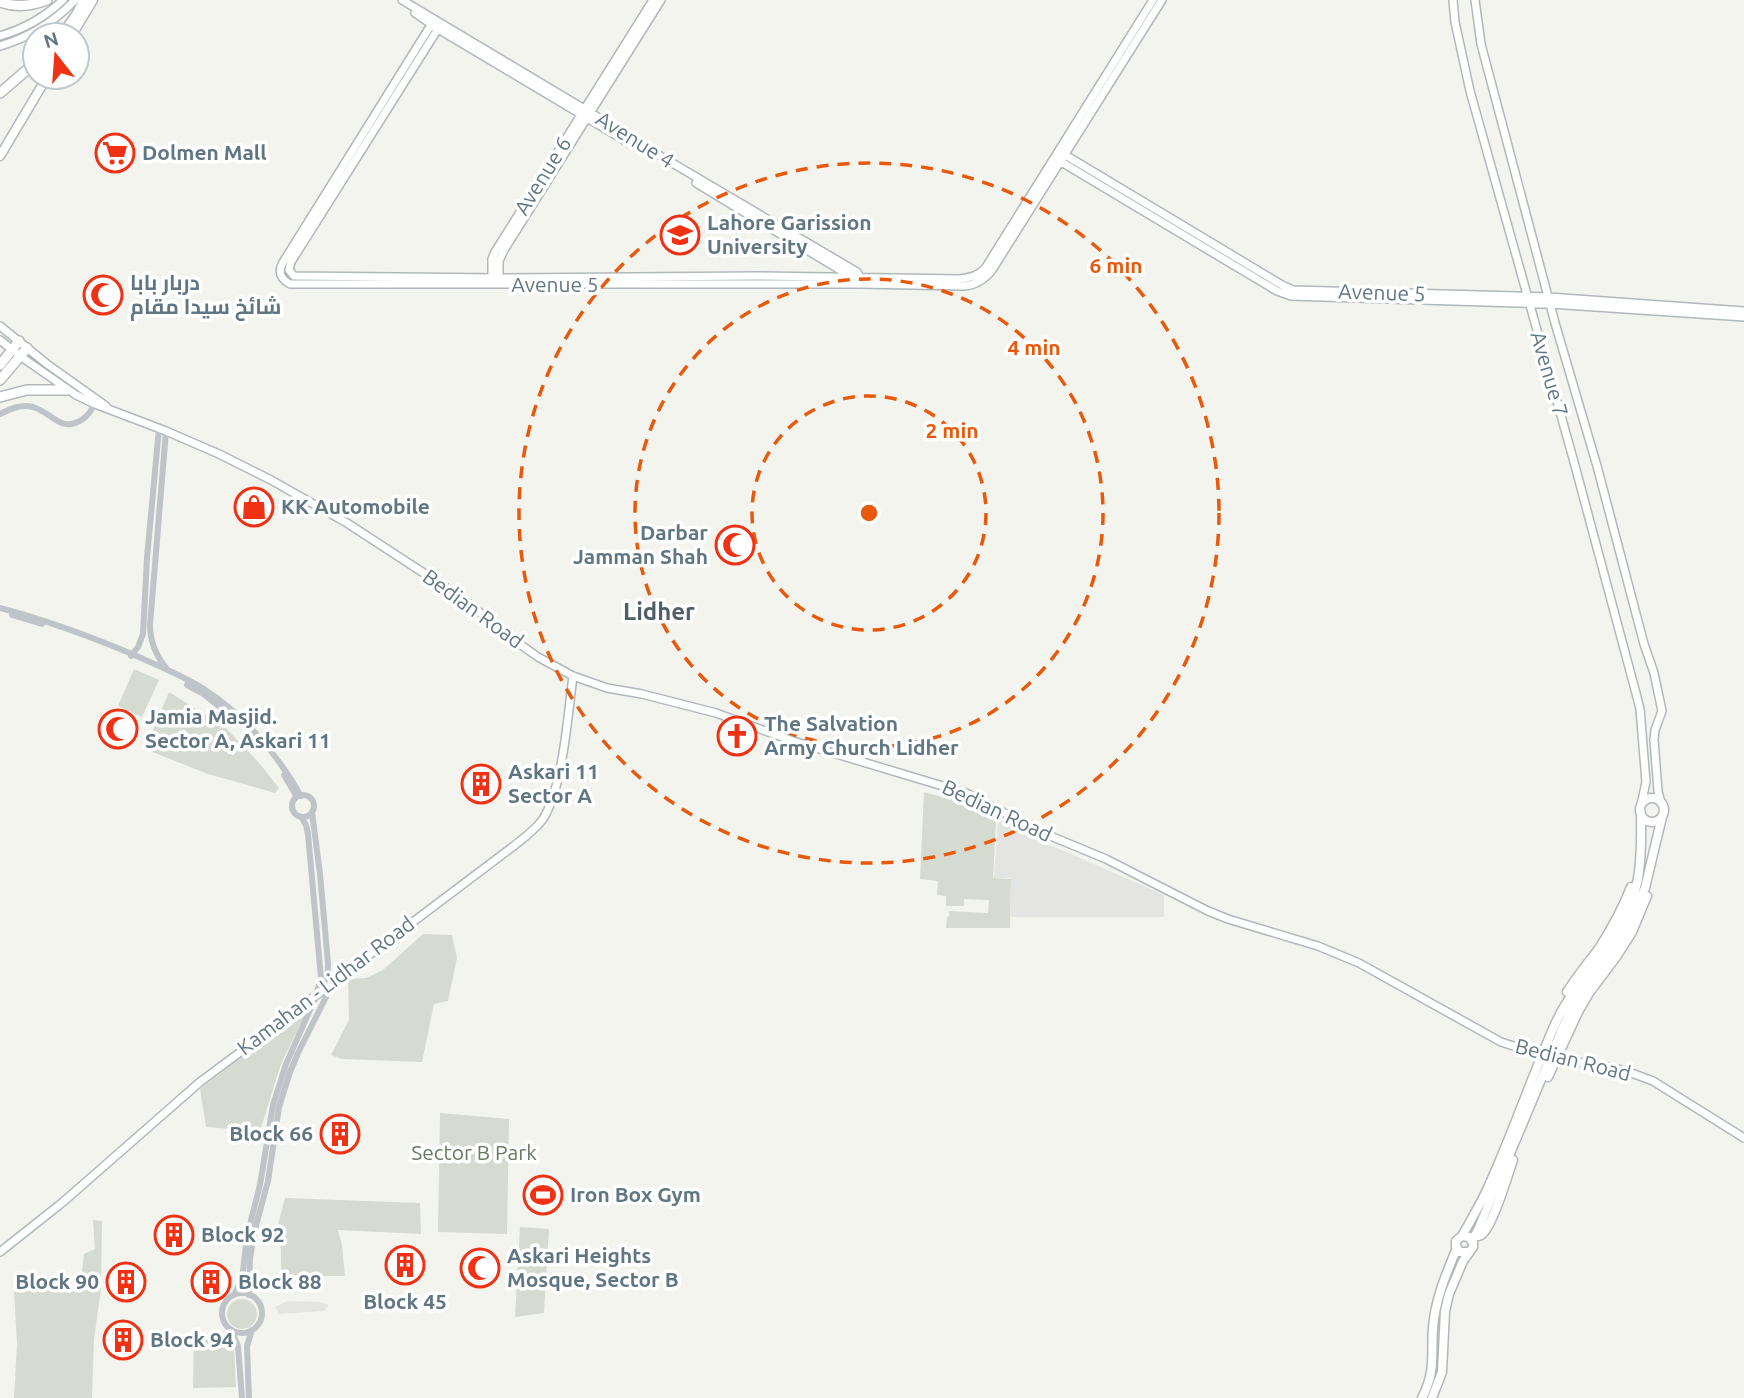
<svg xmlns="http://www.w3.org/2000/svg" width="1744" height="1398" font-family="Ubuntu,Cairo,sans-serif">
  <style>
    .built { fill: #e4e5e3 }
    .green { fill: #d5dbd0 }
    .lines { fill: none; stroke-linecap: round; stroke-linejoin: round }
    .secondary-casing { stroke: #b0b8bb; stroke-width: 10 }
    .primary-casing { stroke: #b1b7ba; stroke-width: 11 }
    .motorway-casing { stroke: #b3b8ba; stroke-width: 12 }
    .tertiary { stroke: #bec4c7; stroke-width: 6 }
    .secondary { stroke: #fff; stroke-width: 7 }
    .primary { stroke: #fff; stroke-width: 8 }
    .motorway { stroke: #fff; stroke-width: 9 }
    .secondary-bridge-casing { stroke: #b0b8bb; stroke-width: 10; stroke-linecap: butt }
    .secondary-bridge { stroke: #fff; stroke-width: 7 }
    .ring { fill: none; stroke: #e8590c; stroke-width: 3.5; stroke-dasharray: 12 9 }
    .labels { text-anchor: middle; stroke-width: 7; stroke-linejoin: round; paint-order: stroke }
    .street-label { font-size: 21px; fill: #607783; stroke: #fff }
    .poi-label { font-size: 21px; font-weight: bold; fill: #607783; stroke: #fff; text-anchor: start }
    .park-label { font-size: 21px; fill: #677960; stroke: #fff }
    .quarter-label { font-size: 24px; font-weight: bold; fill: #4f5f67; stroke: #fff }
    .centre { fill: #e8590c; stroke: #fff; stroke-width: 3.5 }
    .ring-label { font-size: 21px; text-anchor: middle; font-weight: bold; fill: #e8590c; stroke: #fff; stroke-width: 7; stroke-linejoin: round; paint-order: stroke }
  </style>
  <rect width="100%" height="100%" fill="#f4f4ef"/>
  <path class="built" d="M998,819l36,20 35,14 95,42v22h-153v-39h-17z
    M288,1301l32,1 9,3 -5,6 -44,3 -5,-7z"/>
  <path class="green" d="M134,669l25,11 -17,37 -24,-11z
    M169,692l57,36 34,36 19,24 -4,5 -67,-19 -63,-25z
    M924,792l44,12 28,17 -3,57 18,1 -1,49h-64l1,-11 2,-1v-5l39,2 1,-13 -25,-1v7h-18v-10l-9,-1 1,-14 -18,-2z
    M423,934l29,1 5,23 -9,43 -14,3 -12,58 -80,-3 -11,-4 18,-35 -1,-41 18,-1 17,-8z
    M310,1004l-29,60 -21,67 -54,-4 -6,-38z
    M440,1113l69,6 -2,115 -69,-2z
    M285,1198l135,5 1,31 -83,-4 4,15 3,31h-64v-26l-4,-22z
    M93,1220l9,1 -1,68 -7,50 -2,59h-78l3,-54 -3,-53 66,-2 4,-35 11,-5z
    M520,1227l29,2 -5,84 -29,4z
    M227 1314a15 15 0 1 1 30 0a15 15 0 1 1-30 0Z
    M222,1332l12,14 2,41 -43,1 1,-54z"/>
  <g class="lines">
    <defs>
      <path id="secondary" d="M402,0l199,119 34,22 222,131 4,7
        M1453,0l2,22 15,69 104,371 63,235 3,12 6,73 -5,23
        M1475,0l6,44 74,279 42,143 47,178 10,29 8,38 -7,19 -1,10 4,51 3,12
        M415,13l23,16 191,114
        M434,20l-152,244c-4,9 -1,15 8,20h571l103,2c12,-1 21,-7 28,-16l170,-270
        M441,24l-150,238 -2,8 5,6 205,2 258,-2 202,3c10,-1 20,-3 27,-12l167,-267
        M0,36c24,-7 44,-18 63,-36
        M0,46c30,-9 53,-23 75,-46
        M1062,153l220,132 11,5 256,7 195,14
        M1058,160l219,131 14,5 260,8 193,13
        M696,183l154,93
        M492,282v-23l3,-7 158,-252
        M499,282v-21l5,-11 157,-250
        M0,326l47,38 59,42
        M0,340l20,16 56,39 19,9 71,27 53,23 52,26 76,43 115,75 52,42 24,17 35,19 34,12 35,6 74,19 77,28 173,52 75,39 65,27 102,52 20,8 90,27 41,17 142,79 37,12
        M336,980l179,-135c10,-8 21,-16 28,-26 20,-32 25,-105 30,-143
        M1554,1058l54,9 18,4 27,10 91,57
        M0,1252l63,-50 137,-120 110,-82"/>
      <path id="primary" d="M72,35l21,-35
        M0,156l47,-79
        M1640 810a12 12 0 1 1 24 0a12 12 0 1 1-24 0Z
        M1567,992c10,-16 22,-30 33,-45 12,-19 23,-39 31,-60
        M1548,1077l30,-65 11,-19 27,-36 16,-25 15,-36
        M1462,1236c8,-14 16,-28 23,-42 27,-57 46,-117 72,-174 14,-29 36,-52 55,-79 29,-43 30,-78 29,-128
        M1475,1237c2,-1 4,-1 6,-2 11,-6 27,-61 32,-75
        M1472,1240l6,-10 85,-203 15,-31 37,-47 20,-38 10,-23 17,-71
        M1422,1398c14,-27 9,-42 11,-70 2,-28 13,-54 24,-80
        M1432,1398l10,-26 3,-61 4,-17 14,-33 10,-14v-4l-4,-6 -7,-1 -6,5v6l4,5h8"/>
      <path id="motorway" d="M0,2c16,6 31,4 47,-2
        M62,35l15,-21 7,-14
        M0,93l35,-30
        M0,365l19,-24
        M0,380l27,-32
        M0,397l27,-7h40"/>
    </defs>
    <use href="#secondary" class="secondary-casing"/>
    <use href="#primary" class="primary-casing"/>
    <use href="#motorway" class="motorway-casing"/>
    <path class="tertiary" d="M0,414c10,-5 21,-10 33,-7 20,6 28,27 50,12 7,-5 10,-11 13,-19
      M166,431l-16,194c0,18 6,31 17,44
      M0,608c45,12 89,28 132,46 24,11 50,21 72,35 40,26 74,66 97,107
      M12,615l30,9
      M131,656l7,-9 5,-13 4,-76 12,-130
      M187,685l15,8 33,26
      M284,775l13,22
      M292 806a11 11 0 1 1 22 0a11 11 0 1 1-22 0Z
      M222 1313a20 20 0 1 1 40 0a20 20 0 1 1-40 0Z
      M234,1295l8,-16 5,-43 13,-51 13,-80 13,-41 28,-63 7,-23 -13,-144 -2,-9 -5,-8
      M249,1295l1,-36 4,-26 14,-52 11,-74 11,-35 8,-19 29,-58 1,-32 -8,-89 -8,-62
      M232,1332l6,14 4,52
      M249,1398l-2,-52 5,-16"/>
    <use href="#secondary" class="secondary"/>
    <use href="#primary" class="primary"/>
    <use href="#motorway" class="motorway"/>
    <defs>
      <path id="secondary-bridge" d="M310,1000l26,-20
        M1538,1054l16,4"/>
    </defs>
    <use href="#secondary-bridge" class="secondary-bridge-casing"/>
    <use href="#secondary-bridge" class="secondary-bridge"/>
  </g>
  <g class="ring">
    <circle cx="869" cy="513" r="117"/>
    <circle cx="869" cy="513" r="234"/>
    <circle cx="869" cy="513" r="350"/>
  </g>
  <defs>
    <symbol id="supermarket-ring" viewBox="-11 -11 22 22"><circle r="9.5" fill="#fff" stroke="#f03113" stroke-width="1.5"/><path d="M-6-5.5h2.5l.6 2H6L4.5 2H-2.5L-4.4-4H-6ZM-1.5 3.2a1.3 1.3 0 1 0 .1 0ZM3 3.2a1.3 1.3 0 1 0 .1 0Z" fill="#f03113"/></symbol>
    <symbol id="university-ring" viewBox="-11 -11 22 22"><circle r="9.5" fill="#fff" stroke="#f03113" stroke-width="1.5"/><path d="M0-5L7-2L0 1L-7-2ZM-4 1L0 2.5L4 1V4Q0 6-4 4Z" fill="#f03113"/></symbol>
    <symbol id="mosque-ring" viewBox="-11 -11 22 22"><circle r="9.5" fill="#fff" stroke="#f03113" stroke-width="1.5"/><path d="M3.5-4.9A6 6 0 1 0 3.5 4.9A5 5 0 1 1 3.5-4.9Z" fill="#f03113"/></symbol>
    <symbol id="shop-ring" viewBox="-11 -11 22 22"><circle r="9.5" fill="#fff" stroke="#f03113" stroke-width="1.5"/><path d="M-5-2.5h2.3a2.7 3.5 0 0 1 5.4 0H5L5.5 6h-11ZM-1.5-2.5h3a1.5 2.3 0 0 0-3 0Z" fill="#f03113"/></symbol>
    <symbol id="church-ring" viewBox="-11 -11 22 22"><circle r="9.5" fill="#fff" stroke="#f03113" stroke-width="1.5"/><path d="M-1.2-6h2.4v3.5h3.3v2.4h-3.3V6h-2.4V-.1h-3.3v-2.4h3.3Z" fill="#f03113"/></symbol>
    <symbol id="building-ring" viewBox="-11 -11 22 22"><circle r="9.5" fill="#fff" stroke="#f03113" stroke-width="1.5"/><path d="M-4-6H4V6H1V3H-1V6H-4ZM-2.5-4.3h1.7v1.8h-1.7ZM.8-4.3h1.7v1.8H.8ZM-2.5-1h1.7V.8h-1.7ZM.8-1h1.7V.8H.8Z" fill="#f03113"/></symbol>
    <symbol id="stadium-ring" viewBox="-11 -11 22 22"><circle r="9.5" fill="#fff" stroke="#f03113" stroke-width="1.5"/><path d="M0-5a6.5 5 0 1 0 0 10a6.5 5 0 1 0 0-10ZM-3.5-1.8h7v3.6h-7Z" fill="#f03113"/></symbol>
  </defs>
  <g fill-rule="evenodd">
    <use href="#supermarket-ring" x="93" y="131" width="44" height="44"/>
    <use href="#university-ring" x="658" y="213" width="44" height="44"/>
    <use href="#mosque-ring" x="81" y="273" width="44" height="44"/>
    <use href="#shop-ring" x="232" y="485" width="44" height="44"/>
    <use href="#mosque-ring" x="713" y="523" width="44" height="44"/>
    <use href="#mosque-ring" x="96" y="707" width="44" height="44"/>
    <use href="#church-ring" x="715" y="714" width="44" height="44"/>
    <use href="#building-ring" x="459" y="762" width="44" height="44"/>
    <use href="#building-ring" x="318" y="1112" width="44" height="44"/>
    <use href="#stadium-ring" x="521" y="1173" width="44" height="44"/>
    <use href="#building-ring" x="152" y="1213" width="44" height="44"/>
    <use href="#building-ring" x="383" y="1243" width="44" height="44"/>
    <use href="#mosque-ring" x="458" y="1246" width="44" height="44"/>
    <use href="#building-ring" x="104" y="1260" width="44" height="44"/>
    <use href="#building-ring" x="189" y="1260" width="44" height="44"/>
    <use href="#building-ring" x="101" y="1318" width="44" height="44"/>
  </g>
  <g class="labels">
    <g class="street-label">
      <text transform="translate(635 140) rotate(32)" y="7">Avenue 4</text>
      <text transform="translate(543 176) rotate(-58)" y="7">Avenue 6</text>
      <text x="555" y="292">Avenue 5</text>
      <text transform="translate(1382 293) rotate(2)" y="7">Avenue 5</text>
      <text transform="translate(1549 374) rotate(74)" y="7">Avenue 7</text>
      <text transform="translate(473 609) rotate(36)" y="7">Bedian Road</text>
      <text transform="translate(997 811) rotate(25)" y="7">Bedian Road</text>
      <text transform="translate(326 986) rotate(-37)" y="7">Kamahan - Lidhar Road</text>
      <text transform="translate(1573 1060) rotate(14)" y="7">Bedian Road</text>
    </g>
    <g class="poi-label">
      <text x="142" y="160">Dolmen Mall</text>
      <text x="707" y="230">Lahore Garission<tspan x="707" dy="24">University</tspan></text>
      <text x="130" y="290">دربار بابا<tspan x="130" dy="24">شائخ سیدا مقام</tspan></text>
      <text x="281" y="514">KK Automobile</text>
      <text x="708" y="540" text-anchor="end">Darbar<tspan x="708" dy="24">Jamman Shah</tspan></text>
      <text x="145" y="724">Jamia Masjid.<tspan x="145" dy="24">Sector A, Askari 11</tspan></text>
      <text x="764" y="731">The Salvation<tspan x="764" dy="24">Army Church Lidher</tspan></text>
      <text x="508" y="779">Askari 11<tspan x="508" dy="24">Sector A</tspan></text>
      <text x="313" y="1141" text-anchor="end">Block 66</text>
      <text x="570" y="1202">Iron Box Gym</text>
      <text x="201" y="1242">Block 92</text>
      <text x="507" y="1263">Askari Heights<tspan x="507" dy="24">Mosque, Sector B</tspan></text>
      <text x="99" y="1289" text-anchor="end">Block 90</text>
      <text x="238" y="1289">Block 88</text>
      <text x="405" y="1309" text-anchor="middle">Block 45</text>
      <text x="150" y="1347">Block 94</text>
    </g>
    <g class="park-label">
      <text x="474" y="1160">Sector B Park</text>
    </g>
    <g class="quarter-label">
      <text x="659" y="620">Lidher</text>
    </g>
  </g>
  <circle cx="869" cy="513" r="10" class="centre"/>
  <g class="ring-label">
    <text x="1116" y="273">6 min</text>
    <text x="1034" y="355">4 min</text>
    <text x="952" y="438">2 min</text>
  </g>
  <g transform="translate(56 56) rotate(343)"><circle r="33" fill="#ffffff" stroke="#bfc9cd" stroke-width="2"/>
  <path d="M0-5L12 26L0 18L-12 26Z" fill="#f03113"/>
  <text y="-10" font-size="19" font-weight="bold" text-anchor="middle" fill="#607783">N</text>
  </g>
</svg>
